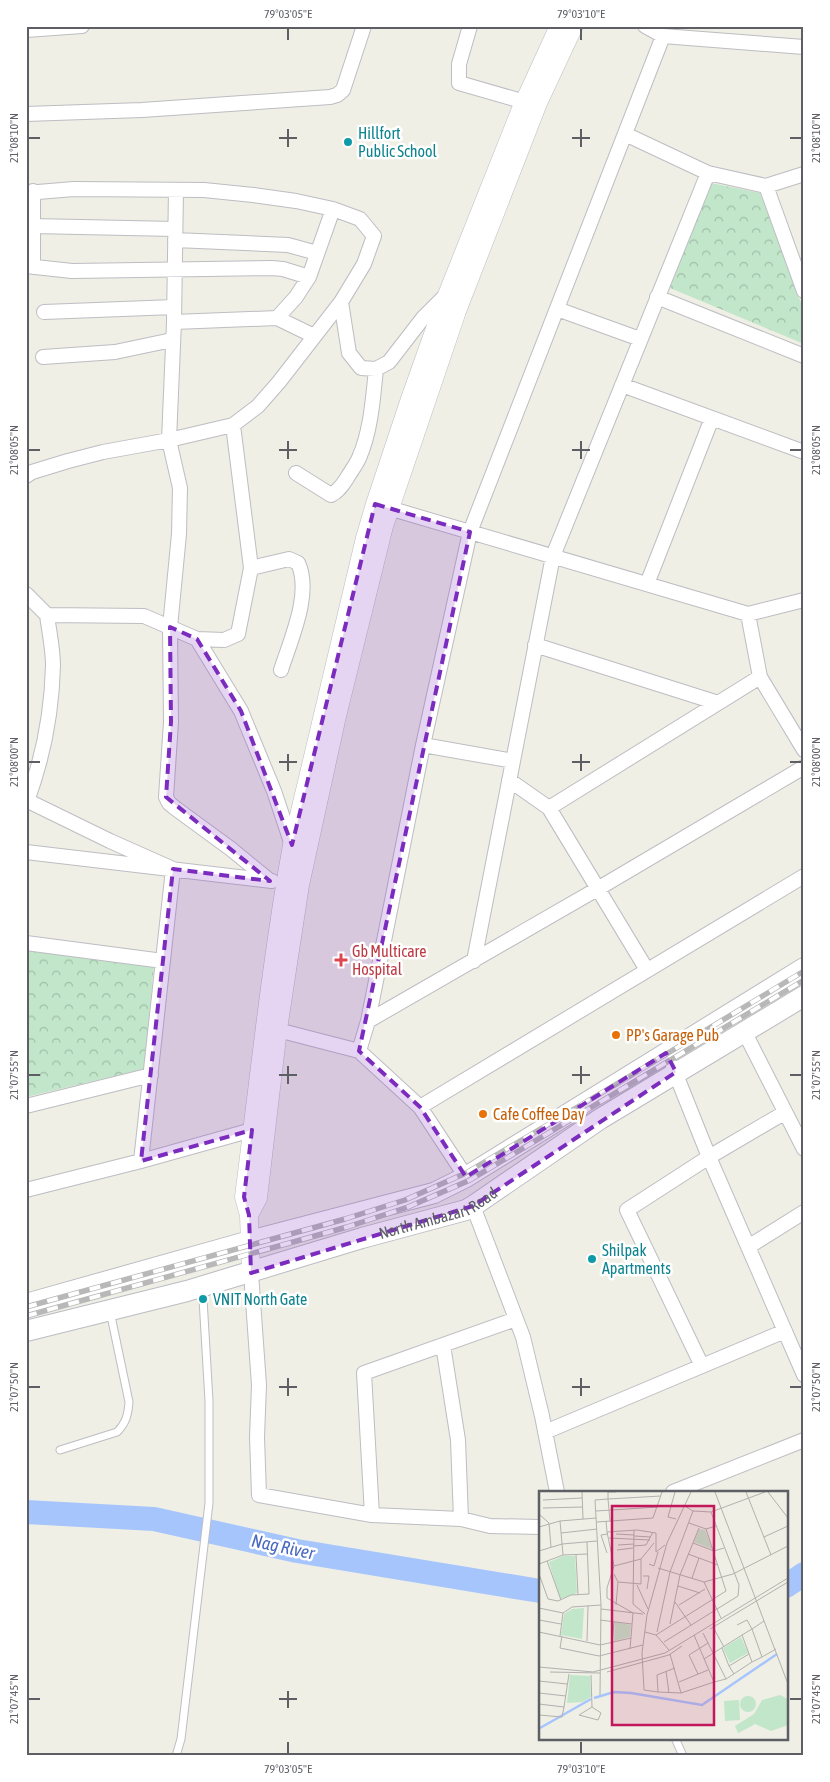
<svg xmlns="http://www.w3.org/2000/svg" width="830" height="1782" font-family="'Asap Condensed',sans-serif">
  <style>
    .park { fill: url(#park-crowns) }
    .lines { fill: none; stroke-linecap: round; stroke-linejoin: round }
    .river { stroke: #a7c5fd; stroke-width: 24 }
    .service-casing { stroke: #bdbdc3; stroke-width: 9 }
    .minor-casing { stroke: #bdbdc3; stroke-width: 16 }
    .tertiary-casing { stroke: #bdbdc3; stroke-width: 19 }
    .secondary-casing { stroke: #bbbcc3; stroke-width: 22 }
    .service { stroke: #fff; stroke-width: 7 }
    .minor { stroke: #fff; stroke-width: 14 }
    .tertiary { stroke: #fff; stroke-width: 18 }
    .secondary { stroke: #fff; stroke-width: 20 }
    .rail-casing { stroke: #b8b8b9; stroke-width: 5.5 }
    .rail { stroke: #fff; stroke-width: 4; stroke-dasharray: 11; stroke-linecap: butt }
    .marked { fill: #7b2cbf; fill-opacity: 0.2; stroke: #7b2cbf; stroke-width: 4; stroke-dasharray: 10 6; stroke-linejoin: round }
    .ticks { fill: none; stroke: #5d5f65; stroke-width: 2 }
    .culture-dot { fill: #0f9aa8; stroke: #fff; stroke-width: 2 }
    .health-dot { fill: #e0444e; stroke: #fff; stroke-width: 2 }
    .food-dot { fill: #e8710a; stroke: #fff; stroke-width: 2 }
    .labels { text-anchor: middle; stroke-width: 5; stroke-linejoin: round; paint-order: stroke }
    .culture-label { font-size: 16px; fill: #0d838f; stroke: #fff; text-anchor: start }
    .health-label { font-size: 16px; fill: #be3a42; stroke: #fff; text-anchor: start }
    .food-label { font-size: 16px; fill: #c56008; stroke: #fff; text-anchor: start }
    .street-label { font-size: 16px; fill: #5d5f65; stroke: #fff }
    .water-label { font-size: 18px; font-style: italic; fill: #4969c1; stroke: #fff }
    .inset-river { fill: none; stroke: #a7c5fd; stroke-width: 2.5 }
    .inset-road { fill: none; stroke: #b1b1ae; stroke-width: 1 }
    .view { fill: #c2185b; fill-opacity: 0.15; stroke: #c2185b; stroke-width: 2.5 }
    .inset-edge { fill: none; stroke: #5d5f65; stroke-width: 2.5 }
    .neatline { fill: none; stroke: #5d5f65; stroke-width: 2 }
    .ticks-label { font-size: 12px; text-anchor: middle; fill: #5d5f65 }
  </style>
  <defs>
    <pattern id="park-crowns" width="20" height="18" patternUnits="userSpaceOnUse" patternTransform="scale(1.25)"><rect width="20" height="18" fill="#c2e6ca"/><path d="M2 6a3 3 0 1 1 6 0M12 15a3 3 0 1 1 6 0" fill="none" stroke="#a1bea8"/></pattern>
  </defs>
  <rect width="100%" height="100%" fill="#efefe5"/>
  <path class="park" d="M711,183l49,10 44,118v33l-134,-56z
    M26,947l128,18 -10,104 -118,28z"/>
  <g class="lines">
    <path class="river" d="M26,1512l128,7 143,32 243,40
      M786,1586l18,-12"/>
    <defs>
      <path id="service" d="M60,1450l57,-18c9,-9 11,-17 12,-30l-19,-91
        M675,1738l8,18
        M176,1756l5,-17 28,-236v-102l-6,-102"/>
      <path id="minor" d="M470,26l-11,38v19l66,19
        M645,26l18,10 141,11
        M26,30l56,-4
        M26,114l116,-4 188,-13 7,-2 6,-5 21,-64
        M625,134l83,39 58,13 38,-12
        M766,186l38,105
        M176,190l-2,132 -5,118 11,48 -1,46 -9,93 1,95 -5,75 3,6 6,5 56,41 39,32
        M33,191v76
        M26,193l48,-4 130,1 49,5 43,6 37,8 27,10 14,17 -10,28 -23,38 8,51 12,15 15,1 13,-7 34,-44 23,-23
        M33,226l142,3
        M175,240l113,5 29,8
        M26,266l46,5 200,-3 11,1 26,8
        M657,297l147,59
        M557,309l83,30
        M44,312l130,-5
        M277,318l37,18
        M174,322l103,-4 19,-21 13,-20 24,-68
        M43,357l72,-5 57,-12
        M622,385l182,67
        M296,473l35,22c8,-4 12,-11 16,-17 4,-7 9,-13 12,-20 12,-27 14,-60 17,-89
        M26,476l6,-4 36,-11 35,-9 66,-12 64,-15 25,-19 21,-24 62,-80
        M382,506l366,108 56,-14
        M251,568l38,-9 9,4c14,30 -7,76 -17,107
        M647,584l65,-166
        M26,594l21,21 97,1 53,23 27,1 14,-6 13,-66 -18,-143
        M748,614l12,63 44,73
        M197,639l44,72 33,80 18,54
        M535,645l183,58
        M423,745l90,16
        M509,780l40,28 98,162
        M26,800l84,41 63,28 -32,292
        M27,801c16,-43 25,-90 26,-136 0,-16 -4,-34 -6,-50
        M549,808l211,-131
        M26,852l246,29
        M26,943l137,18
        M474,961l79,-405 155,-383
        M368,1021l55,-276 47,-213 193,-496
        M270,1028l89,23 61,56 46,70
        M744,1031l60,118
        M359,1051l9,-30 231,-133 205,-121
        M673,1067l36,90 95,218
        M26,1106l125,-31
        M420,1107l384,-231
        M26,1190l115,-29 111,-31
        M473,1206l50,131 19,79 15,76
        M748,1247l56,-35
        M251,1273l8,112 -2,52 2,58 113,20
        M516,1319l-152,54 8,142 89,4 29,7 50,1
        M443,1345l15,95 3,79
        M702,1366l-75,-156 82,-53 75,-44
        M545,1432l240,-101
        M673,1492l131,-52"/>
      <path id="tertiary" d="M249,1215l9,-17 20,-169 22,-144 37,-169 47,-190 73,-215 81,-208 36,-77
        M251,1273l-2,-58 -5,-18c15,-118 27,-236 48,-352l73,-307 10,-34 35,-105 37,-104 74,-186 38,-83"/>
      <g id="secondary">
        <path d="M26,1304l224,-63 184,-48 32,-16 338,-209"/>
        <path id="s1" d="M26,1331l161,-40 175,-53 104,-28 7,-4 127,-87 204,-123"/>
      </g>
    </defs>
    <use href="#service" class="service-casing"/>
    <use href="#minor" class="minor-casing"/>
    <use href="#tertiary" class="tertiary-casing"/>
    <use href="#secondary" class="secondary-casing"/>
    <use href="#service" class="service"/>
    <use href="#minor" class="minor"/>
    <use href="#tertiary" class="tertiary"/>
    <use href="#secondary" class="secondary"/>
    <defs>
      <path id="rail" d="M26,1307l319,-88 60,-19 61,-27 159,-94 179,-108
        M26,1316l321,-89 61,-20 62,-27 334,-200"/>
    </defs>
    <use href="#rail" class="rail-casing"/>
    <use href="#rail" class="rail"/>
  </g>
  <path class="marked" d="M375,504l95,28 -111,519 61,56 46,70 200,-124 10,19 -203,134 -222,67 -2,-58 -5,-18 8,-67 -111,31 32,-292 97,12 -104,-84 5,-75 -1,-95 27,12 44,72 51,134z"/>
  <path class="ticks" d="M288,28v12M581,28v12M288,129v18M581,129v18M28,138h12M279,138h18M572,138h18M790,138h12M288,441v18M581,441v18M28,450h12M279,450h18M572,450h18M790,450h12M288,754v17M581,754v17M28,762h12M279,762h18M572,762h18M790,762h12M288,1066v18M581,1066v18M28,1075h12M279,1075h18M572,1075h18M790,1075h12M288,1378v18M581,1378v18M28,1387h12M279,1387h18M572,1387h18M790,1387h12M288,1691v17M28,1699h12M279,1699h18M790,1699h12M288,1742v12M581,1742v12"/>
  <g class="culture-dot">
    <circle cx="348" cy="142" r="5"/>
    <circle cx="592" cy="1259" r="5"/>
    <circle cx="203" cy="1299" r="5"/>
  </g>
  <path class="health-dot" d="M338.5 952.5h5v5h5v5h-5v5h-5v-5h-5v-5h5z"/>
  <g class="food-dot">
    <circle cx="616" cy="1035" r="5"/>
    <circle cx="483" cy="1114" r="5"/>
  </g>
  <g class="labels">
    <g class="culture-label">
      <text x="358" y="139">Hillfort<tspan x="358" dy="18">Public School</tspan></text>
      <text x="602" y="1256">Shilpak<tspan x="602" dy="18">Apartments</tspan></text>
      <text x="213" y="1305">VNIT North Gate</text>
    </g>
    <g class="health-label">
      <text x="352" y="957">Gb Multicare<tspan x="352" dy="18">Hospital</tspan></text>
    </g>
    <g class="food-label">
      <text x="626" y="1041">PP's Garage Pub</text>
      <text x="493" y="1120">Cafe Coffee Day</text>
    </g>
    <g class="street-label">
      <text dy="6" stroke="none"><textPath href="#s1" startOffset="429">North Ambazari Road</textPath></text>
    </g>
    <g class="water-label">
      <text transform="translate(283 1547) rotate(12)" y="6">Nag River</text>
    </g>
  </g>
  <g transform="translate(539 1491)">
    <rect width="249" height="249" fill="#efefe5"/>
    <path d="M31,184l20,1 1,21 -9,5 -15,1zM241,204l8,4v26l-17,6 -16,-7 -7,4 -1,-3 1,3 -10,5 -3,-7 19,-12 8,-14zM201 213a8 8 0 1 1 16 0a8 8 0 1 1-16 0ZM200,209l1,20 -15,1 -1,-20z" fill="#c2e6ca"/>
    <path d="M160,38l6,1 7,19 -18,-7zM24,65h12l2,37 -17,6 -11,-37zM45,117l-2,31 -21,-4 3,-21 8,-5zM76,131l16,3 -1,12 -16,4zM202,146l7,16 -18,10 -7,-15z" fill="#c2e6ca"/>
    <path class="inset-river" d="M55,207l20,-6 17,1 71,12 75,-51M1,237l51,-29"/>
    <path class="inset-road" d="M43,1l1,27M136,1l-7,25 8,2M176,1l73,192M207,1l25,63M229,1l20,26M4,9l39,-2M144,14l10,6 18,1 54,-20M4,17l40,-1M57,20l62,-4M0,23l10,9 2,24M21,30l3,34M67,30l1,11 30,-2 19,3v19l9,-7M71,30l-2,-22 53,-3M58,31l56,-4 9,-26M150,32l17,6 10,-3M0,36l21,-6 36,-3M95,39l-1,74 12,10M68,41l7,34M22,42l36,-4M77,43l18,1M95,45l17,1M225,46l24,-11M70,47l41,2M154,52l21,8 10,-3M79,54l16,-1M94,55l13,-1 7,-13M78,59l16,-2M0,60l23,-7 35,-3M68,62l-6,-18 7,-1M149,63l30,11M37,64l2,39M8,70l14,39M0,73l24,-9 25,-1M110,73l5,2 4,-14M119,77l46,14 29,-8 55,-28M0,83l9,25 10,2 13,-6 18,-1 -2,-52M75,83l4,8 23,2v-25M104,85h6l-2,13M153,87l7,-20M165,91l17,36M98,94l11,24M139,95l22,7M136,111l16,23M77,114l2,-23M140,114l26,-16M0,117l24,5 9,-6 29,-2M62,118l42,5M0,129l22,4M61,129l32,4M131,133l10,-49 19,-47M198,134l10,-5 5,9 10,28 -10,5 -10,-27 10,-6 12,-8M174,136l11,20M171,138l78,-47M0,141l61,13 31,-7M106,141l11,3 13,15M118,141l13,-60 23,-61M164,142l23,46 -12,3M117,144l70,-44 -20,-62M21,145l3,-23M23,145l-2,12 39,8 44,-11M48,150l1,-35M125,151l74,-46 1,-11 -28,-73M73,152l2,-21M183,157l7,18M91,158l3,-36 -26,-15v-10l7,-22 27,-7 13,-16M131,163l11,39 33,-11 -20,-47M223,166l14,-8M165,168l38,-24M0,176l54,5 72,-19 123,-75M136,177l-18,7 1,17 23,1M127,180l3,22M11,181l50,1M68,181l62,-17 13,-9M159,183l-9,-19 19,-12M195,183l-5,-8 20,-12M52,184l1,32 9,6 -3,7 -19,-5 13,-8M187,188l26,-17M0,190l28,3M140,191l29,-12M119,201l-14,-2 -2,-37 5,-38 20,-72 24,-51M0,202l27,3M61,204l1,-90 -6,-105 13,-1v-7h8M0,213l25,3 5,-33M0,224l23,2 2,-10"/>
    <path class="view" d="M73,15h102v219h-102z"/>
    <rect width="249" height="249" class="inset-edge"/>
  </g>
  <rect width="830" height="1782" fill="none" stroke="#ffffff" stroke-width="55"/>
  <rect x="28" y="28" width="774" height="1726" class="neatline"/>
  <g class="ticks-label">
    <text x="288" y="18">79°03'05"E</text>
    <text x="581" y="18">79°03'10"E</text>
    <text transform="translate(14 138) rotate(-90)" y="4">21°08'10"N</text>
    <text transform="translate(816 138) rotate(-90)" y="4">21°08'10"N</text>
    <text transform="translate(14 450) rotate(-90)" y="4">21°08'05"N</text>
    <text transform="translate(816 450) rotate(-90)" y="4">21°08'05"N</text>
    <text transform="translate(14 762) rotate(-90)" y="4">21°08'00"N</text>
    <text transform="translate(816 762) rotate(-90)" y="4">21°08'00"N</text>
    <text transform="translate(14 1075) rotate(-90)" y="4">21°07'55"N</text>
    <text transform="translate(816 1075) rotate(-90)" y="4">21°07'55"N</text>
    <text transform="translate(14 1387) rotate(-90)" y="4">21°07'50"N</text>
    <text transform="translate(816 1387) rotate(-90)" y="4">21°07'50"N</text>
    <text transform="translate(14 1699) rotate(-90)" y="4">21°07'45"N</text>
    <text transform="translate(816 1699) rotate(-90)" y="4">21°07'45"N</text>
    <text x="288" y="1773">79°03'05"E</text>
    <text x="581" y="1773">79°03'10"E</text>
  </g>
</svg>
